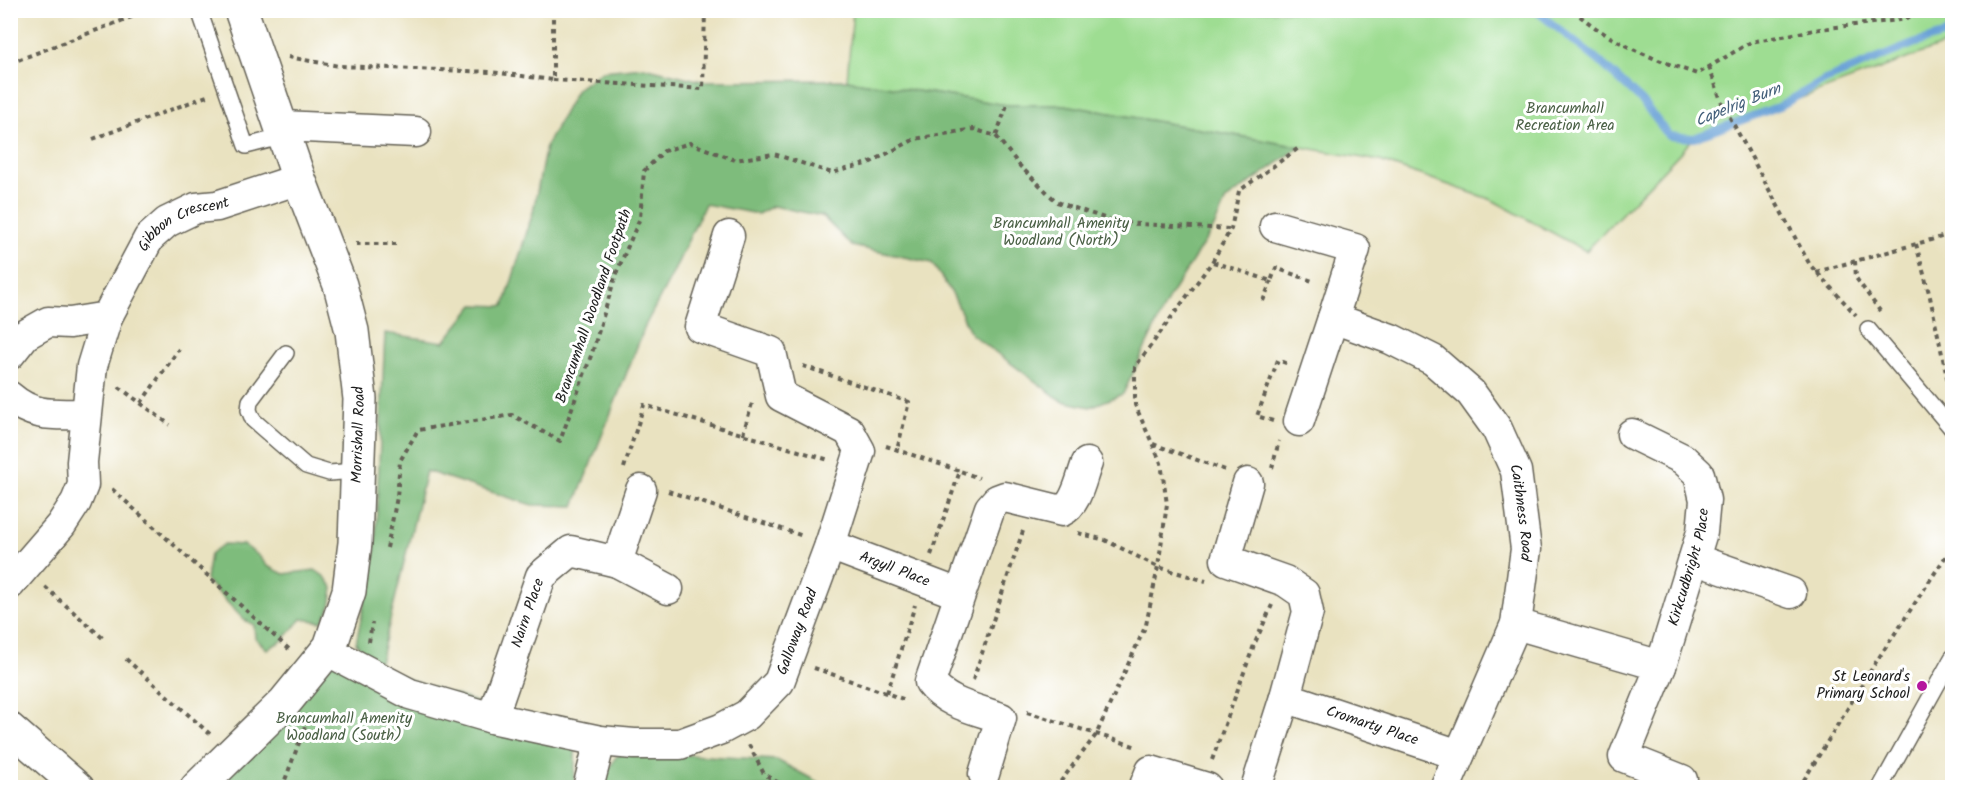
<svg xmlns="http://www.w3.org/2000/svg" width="1963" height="798" font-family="Kalam,sans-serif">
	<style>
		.green { fill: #9edd92; stroke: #5d7c57; stroke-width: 1.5 }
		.forest { fill: #7ebc7c; stroke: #4d6c4c; stroke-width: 1.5 }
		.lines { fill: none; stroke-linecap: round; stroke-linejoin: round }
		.stream { stroke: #67a0d6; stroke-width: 8 }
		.lane-casing { stroke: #646155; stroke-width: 18 }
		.street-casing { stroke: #646155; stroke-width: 33 }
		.secondary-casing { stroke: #646155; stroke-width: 36 }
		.path { stroke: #646155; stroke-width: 4; stroke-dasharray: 4.5 4.5; stroke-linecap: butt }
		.lane { stroke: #fff; stroke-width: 15 }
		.street { stroke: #fff; stroke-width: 30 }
		.secondary { stroke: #fff; stroke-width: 33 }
		.poi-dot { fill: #b5179e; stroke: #fff; stroke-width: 2 }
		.labels { text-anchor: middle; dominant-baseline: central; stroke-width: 6; stroke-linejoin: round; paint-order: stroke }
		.park-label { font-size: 15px; fill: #4a6045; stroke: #fff }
		.street-label { font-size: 15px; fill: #1c1c1c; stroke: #fff }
		.poi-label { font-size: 15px; fill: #1c1c1c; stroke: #fff; text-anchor: end }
		.water-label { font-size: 16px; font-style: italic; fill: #425e79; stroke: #fff }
	</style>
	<rect width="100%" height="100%" fill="#fff"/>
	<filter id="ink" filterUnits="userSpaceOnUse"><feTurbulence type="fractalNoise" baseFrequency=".0167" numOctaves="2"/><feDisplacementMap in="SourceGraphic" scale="12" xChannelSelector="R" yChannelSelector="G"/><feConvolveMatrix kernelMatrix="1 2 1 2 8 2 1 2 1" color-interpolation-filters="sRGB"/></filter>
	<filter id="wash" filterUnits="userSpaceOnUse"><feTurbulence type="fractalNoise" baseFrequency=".008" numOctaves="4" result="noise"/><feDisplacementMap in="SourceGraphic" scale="24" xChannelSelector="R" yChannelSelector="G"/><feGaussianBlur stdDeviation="1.35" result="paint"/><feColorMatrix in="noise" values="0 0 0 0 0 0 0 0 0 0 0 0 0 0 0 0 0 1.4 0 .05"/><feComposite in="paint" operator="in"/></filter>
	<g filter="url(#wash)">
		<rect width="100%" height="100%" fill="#e9e2c0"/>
		<path class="green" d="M 853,11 L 1952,11 L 1952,42 L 1694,138 L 1586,251 L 1492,200 L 1380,161 L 1065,105 L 1007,105 L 847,80 Z"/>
		<path class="forest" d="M 644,67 L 701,81 L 847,80 L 1007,105 L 1065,105 L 1300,147 L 1226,200 L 1214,227 L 1170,296 L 1123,394 L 1090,407 L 1062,401 L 971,334 L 953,295 L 932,263 L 852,246 L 822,216 L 773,206 L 758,214 L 705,204 L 673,273 L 646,324 L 574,506 L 532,505 L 426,471 L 380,662 L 366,655 L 356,643 L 375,551 L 385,333 L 444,342 L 474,305 L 504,306 L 533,212 L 546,146 L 577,89 L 602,71 Z
			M 224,544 L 244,545 L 259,556 L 267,566 L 284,574 L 315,570 L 325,577 L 333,588 L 330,608 L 322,622 L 302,619 L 282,641 L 267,649 L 255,638 L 254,625 L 244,620 L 206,580 L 210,554 Z
			M 332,653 L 576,736 L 574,787 L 519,787 L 515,784 L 510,788 L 197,788 Z
			M 634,744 L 671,754 L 777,760 L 827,787 L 598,788 L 607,774 L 615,758 Z"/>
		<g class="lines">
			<path class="stream" d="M 1535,10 L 1600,62 L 1642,101 L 1669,136 L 1694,138 L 1780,106 L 1825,80 L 1913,44 L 1952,32"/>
		</g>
	</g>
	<g filter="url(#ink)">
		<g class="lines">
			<g class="lane-casing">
				<path id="lane" d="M 199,10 L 246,146 L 285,136
					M 1868,329 L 1952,429
					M 286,353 L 250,401 L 249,410 L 253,420 L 306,466 L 329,473 L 356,471
					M 1880,788 L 1952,658"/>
			</g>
			<g class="street-casing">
				<g id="street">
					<path d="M 281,126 L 416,132"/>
					<path id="s1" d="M 1275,226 L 1355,249 L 1333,318 L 1391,339 L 1433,360 L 1471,393 L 1497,429 L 1516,471 L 1526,549 L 1516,624 L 1445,788"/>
					<path d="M 10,354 L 25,335 L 48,322 L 70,323 L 107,317"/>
					<path d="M 10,397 C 34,418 56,414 86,414"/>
					<path d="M 1299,421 L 1333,318"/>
					<path id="s2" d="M 1248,483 L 1226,560 L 1285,581 L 1304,594 L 1308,612 L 1285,697 L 1459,755"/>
					<path id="s3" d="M 830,545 L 959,594"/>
					<path d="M 1694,559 L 1791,593"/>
					<path d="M 617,562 L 641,490"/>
					<path id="s4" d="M 10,584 L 61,525 L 76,502 L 83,485 L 82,462 L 92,366 L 107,317 L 149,238 L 167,222 L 196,208 L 217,206 L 299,179"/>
					<path id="s5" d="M 1516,624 L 1661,666 L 1702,532 L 1705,500 L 1699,474 L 1683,459 L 1632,434"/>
					<path id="s6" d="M 330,647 L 332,653 L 410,694 L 492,718 L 600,741 L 634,744 L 680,744 L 721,729 L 747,715 L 779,682 L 830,545 L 860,451 L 849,431 L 781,396 L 771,352 L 700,327 L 729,236"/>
					<path d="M 1661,666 L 1624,757 L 1682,780 L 1679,788"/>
					<path id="s7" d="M 492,718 L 541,576 L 571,551 L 617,562 L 668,589"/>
					<path d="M 10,728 L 79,788"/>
					<path d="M 984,774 L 1001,718 C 976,709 946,704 930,682 L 990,508 L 997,500 L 1005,497 L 1062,511 C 1077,504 1081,478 1087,463"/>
					<path d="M 588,788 L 600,741"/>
					<path d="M 1144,788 L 1151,771 L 1207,788"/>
					<path d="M 1256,788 L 1285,697"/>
				</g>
			</g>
			<g class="secondary-casing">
				<g id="secondary">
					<path id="s8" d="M 197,788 L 285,702 L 330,647 L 349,591 L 355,543 L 360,399 L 352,331 L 340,285 L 299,179 L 241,10"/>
				</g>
			</g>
			<path class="path" d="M 1573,10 C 1610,43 1651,58 1697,74 L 1751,42 L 1820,29 L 1899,20 L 1933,10
				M 288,57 L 339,66 L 491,72 L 553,80 L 553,10
				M 10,63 L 150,10
				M 1709,67 L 1722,103 L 1810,265 L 1856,315
				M 553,80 L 703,89 L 705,10
				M 996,136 L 1020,166 L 1057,202 L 1119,223 L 1231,229
				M 93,139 L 207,96
				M 356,244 L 396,244
				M 1916,244 L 1930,297 L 1950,392
				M 1855,261 L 1856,278 L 1880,311
				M 1213,262 L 1271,281 L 1276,268 L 1315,282
				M 1816,272 L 1952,234
				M 1263,301 L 1271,281
				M 803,366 L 909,402 L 897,450
				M 119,387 L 170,425
				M 141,403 L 179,349
				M 1273,421 L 1257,416 L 1278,360 L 1289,364
				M 743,434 L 753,400
				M 1153,444 L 1225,470
				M 886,446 L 960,471
				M 624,468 L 644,405 L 829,460
				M 1272,468 L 1279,441
				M 112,489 L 291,651
				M 668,491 L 803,536
				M 1078,533 L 1105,540 L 1158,567 L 1206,581
				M 387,548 L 397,497 L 400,461 L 418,430 L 512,415 L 560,441 L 592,353 L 616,274 L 640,218 L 644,171 L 664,151 L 690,143 L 735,160 L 774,154 L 832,173 L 869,163 L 915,139 L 973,129 L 996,136 L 1007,105
				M 931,555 L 960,471 L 979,478
				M 45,587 L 105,640
				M 369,642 L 372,623
				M 126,659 L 211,735
				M 814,668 L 906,700
				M 973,680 L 1023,531
				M 887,693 L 915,605
				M 1027,712 L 1137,747
				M 749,745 L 764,774 L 787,788
				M 1212,760 L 1254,645 L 1272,605
				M 282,788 L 305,727
				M 1054,788 L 1061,781 L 1096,735 L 1146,625 L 1158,567 L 1167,504 L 1161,463 L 1135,405 L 1135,367 L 1212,262 L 1231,229 L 1239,191 L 1300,147
				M 1799,788 L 1876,662 L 1952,547"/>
			<use href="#lane" class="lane"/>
			<use href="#street" class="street"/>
			<use href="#secondary" class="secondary"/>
		</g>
	</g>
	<circle class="poi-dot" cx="1922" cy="686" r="6"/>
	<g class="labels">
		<g class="park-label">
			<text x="1565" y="109">Brancumhall<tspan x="1565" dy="17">Recreation Area</tspan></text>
			<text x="1061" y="224">Brancumhall Amenity<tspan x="1061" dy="17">Woodland (North)</tspan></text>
			<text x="344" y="719">Brancumhall Amenity<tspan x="344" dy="17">Woodland (South)</tspan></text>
		</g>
		<g class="street-label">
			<text stroke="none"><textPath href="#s4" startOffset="422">Gibbon Crescent</textPath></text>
			<text transform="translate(594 306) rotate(-71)">Brancumhall Woodland Footpath</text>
			<text stroke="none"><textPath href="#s8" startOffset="410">Morrishall Road</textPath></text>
			<text stroke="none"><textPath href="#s1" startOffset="447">Caithness Road</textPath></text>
			<text stroke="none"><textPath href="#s5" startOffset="254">Kirkcudbright Place</textPath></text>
			<text stroke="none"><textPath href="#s3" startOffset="69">Argyll Place</textPath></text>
			<text stroke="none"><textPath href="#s7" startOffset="111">Nairn Place</textPath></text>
			<text stroke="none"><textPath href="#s6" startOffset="543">Galloway Road</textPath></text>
			<text stroke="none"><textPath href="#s2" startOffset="364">Cromarty Place</textPath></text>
		</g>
		<g class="poi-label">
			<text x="1910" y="677">St Leonard's<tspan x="1910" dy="17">Primary School</tspan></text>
		</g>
		<g class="water-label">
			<text transform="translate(1738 105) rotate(-22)">Capelrig Burn</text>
		</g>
	</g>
	<rect width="1963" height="798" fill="none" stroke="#fff" stroke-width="36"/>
</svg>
